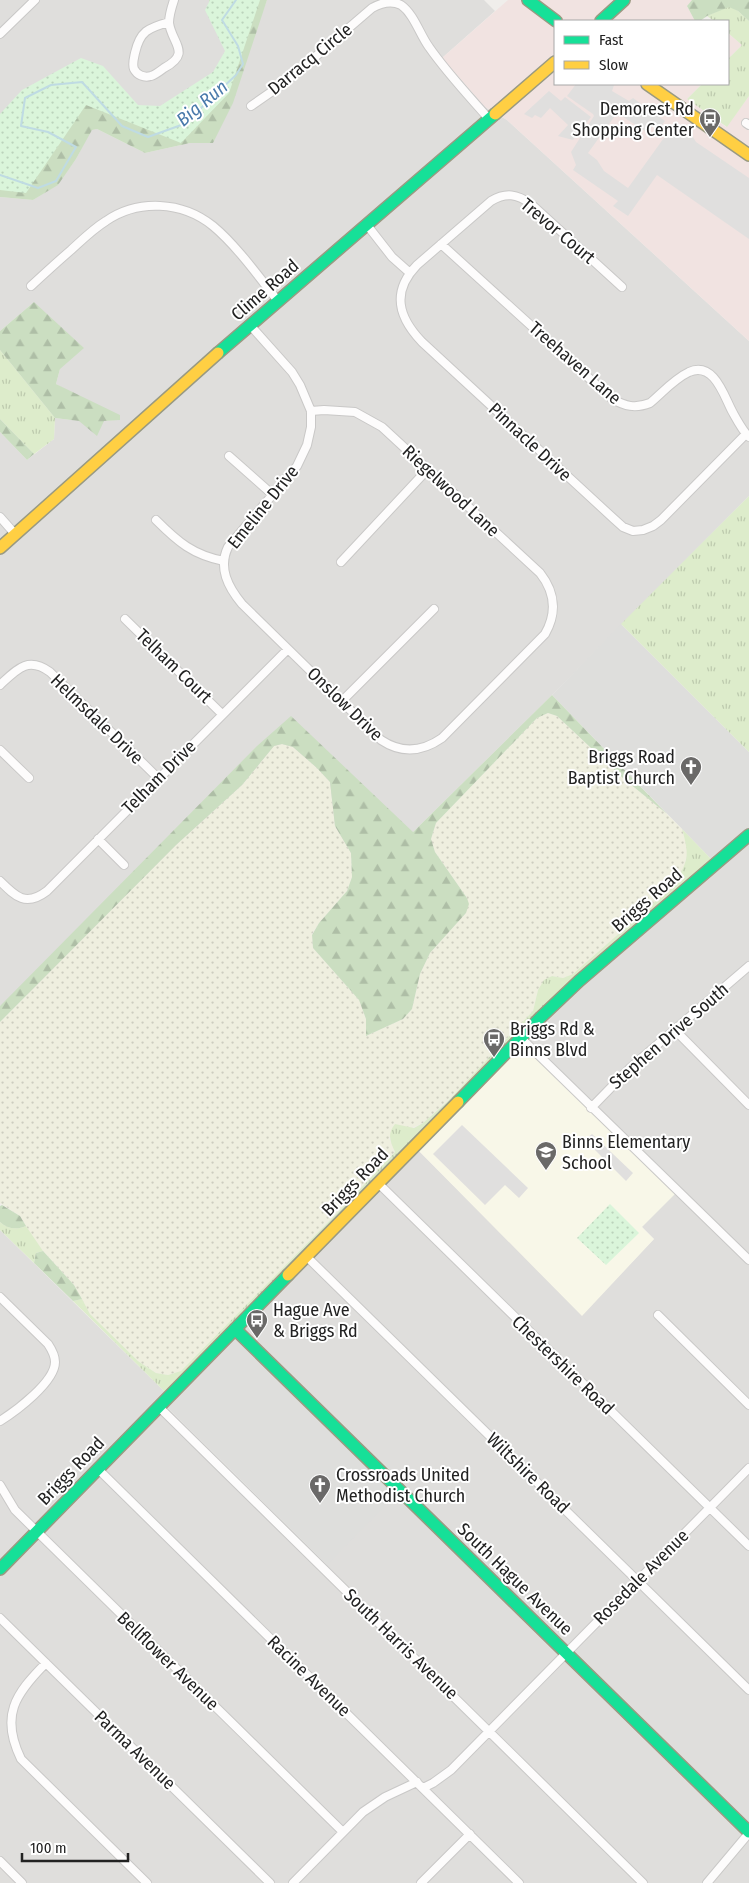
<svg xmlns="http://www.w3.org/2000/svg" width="749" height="1883" font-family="'Fira Sans Condensed',sans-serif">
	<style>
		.residential { fill: #dfdedc }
		.commercial { fill: #f1e3e1 }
		.education { fill: #f8f7e8 }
		.religious { fill: #dededc }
		.farmland { fill: url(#farmland-dots) }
		.grass { fill: url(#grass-tufts) }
		.forest { fill: url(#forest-firs) }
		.park { fill: url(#park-dots) }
		.parking { fill: #e0dfde }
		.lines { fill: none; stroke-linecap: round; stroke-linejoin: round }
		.stream { stroke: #bfdbe3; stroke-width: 2 }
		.street-casing { stroke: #c9c8c7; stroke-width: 10 }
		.fast-casing { stroke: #999a82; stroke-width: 14 }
		.slow-casing { stroke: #999a82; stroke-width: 14 }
		.street { stroke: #fdfcfc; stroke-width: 8 }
		.fast { stroke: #16e098; stroke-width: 11 }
		.slow { stroke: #ffcf43; stroke-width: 11 }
		.labels { text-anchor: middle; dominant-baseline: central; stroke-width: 4; stroke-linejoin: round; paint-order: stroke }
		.street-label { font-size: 18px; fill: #222; stroke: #fff }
		.poi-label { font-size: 18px; fill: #222; stroke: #fff; text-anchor: start }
		.water-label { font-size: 19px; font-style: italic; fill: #4a7aab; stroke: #fff }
	</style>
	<defs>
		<pattern id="farmland-dots" width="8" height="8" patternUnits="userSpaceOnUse" patternTransform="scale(1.25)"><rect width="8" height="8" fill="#efefdf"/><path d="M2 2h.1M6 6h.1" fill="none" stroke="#cdcdbf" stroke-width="1.8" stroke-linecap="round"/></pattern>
		<pattern id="grass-tufts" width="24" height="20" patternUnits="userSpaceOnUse" patternTransform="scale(1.25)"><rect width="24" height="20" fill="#ddeccb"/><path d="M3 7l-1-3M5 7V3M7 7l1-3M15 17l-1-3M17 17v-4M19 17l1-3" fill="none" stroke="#bdcaae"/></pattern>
		<pattern id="forest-firs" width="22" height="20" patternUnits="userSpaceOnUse" patternTransform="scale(1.25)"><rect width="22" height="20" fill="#cbdec1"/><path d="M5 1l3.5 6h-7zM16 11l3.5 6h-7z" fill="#aebea6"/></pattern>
		<pattern id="park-dots" width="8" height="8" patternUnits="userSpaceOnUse" patternTransform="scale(1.25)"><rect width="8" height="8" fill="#daf5da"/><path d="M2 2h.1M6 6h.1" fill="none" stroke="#bbd2bb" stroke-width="1.8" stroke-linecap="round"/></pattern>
	</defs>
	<rect width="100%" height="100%" fill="#f0eeeb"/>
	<path class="residential" d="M 0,0 L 209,0 L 210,15 L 230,60 L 169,115 L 0,130 Z
		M 267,0 L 484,0 L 495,11 L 442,58 L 485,107 L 507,120 L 749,341 L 749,496 L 552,695 L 413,832 L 0,1006 L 0,432 L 27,460 L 54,439 L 55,418 L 79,421 L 119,420 L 56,384 L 60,369 L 34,302 L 0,331 L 0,197 L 33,200 L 57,185 L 76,159 L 91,130 L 97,129 L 145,153 L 190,143 L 213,143 Z
		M 749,829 L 749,1883 L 0,1883 L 0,1230 L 167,1394 L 166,1406 L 327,1565 L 235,1336 L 411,1143 L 582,1315 L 654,1239 L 642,1227 L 518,1036 L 538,1015 Z"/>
	<path class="commercial" d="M 508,0 L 692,0 L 687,6 L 695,21 L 555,21 L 555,84 L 702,84 L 687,99 L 726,127 L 749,96 L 749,341 L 507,120 L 485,107 L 442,58 Z
		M 728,33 L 742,45 L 728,59 Z"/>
	<path class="education" d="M 523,1041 L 676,1193 L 642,1227 L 654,1239 L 582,1316 L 416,1148 Z"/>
	<path class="religious" d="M 621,624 L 749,752 L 749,829 L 713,861 L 552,695 Z
		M 235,1336 L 396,1495 L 327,1565 L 166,1406 Z"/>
	<path class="farmland" d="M 548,713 L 557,716 L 624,779 L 667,814 L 682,829 L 688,850 L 684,867 L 674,885 L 573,974 L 563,978 L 552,976 L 538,990 L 533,1011 L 447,1102 L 423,1123 L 389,1138 L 395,1152 L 343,1207 L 181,1371 L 168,1375 L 156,1373 L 138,1361 L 90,1314 L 74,1285 L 43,1251 L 32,1236 L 20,1216 L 0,1203 L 0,1022 L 176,845 L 242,785 L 274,746 L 282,744 L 293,747 L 317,768 L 330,782 L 335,826 L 351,853 L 352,877 L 347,891 L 319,923 L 312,934 L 313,948 L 359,1000 L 366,1019 L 366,1036 L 403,1019 L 412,1009 L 420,974 L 430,953 L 466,913 L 467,898 L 435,852 L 431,839 L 436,823 L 537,718 Z"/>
	<path class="grass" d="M 729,6 L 738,11 L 749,21 L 749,96 L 727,127 L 687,99 L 702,84 L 728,84 L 728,59 L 742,45 L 728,33 L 728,21 L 714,21 L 707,16 Z
		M 0,350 L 55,418 L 54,439 L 34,454 L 0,419 Z
		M 749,496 L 749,752 L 621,624 Z
		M 682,829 L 713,861 L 538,1015 L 167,1394 L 73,1301 L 82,1299 L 90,1314 L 138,1361 L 156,1373 L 168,1375 L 181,1371 L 343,1207 L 395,1152 C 390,1141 387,1134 395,1124 L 414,1128 L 423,1123 L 447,1102 L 533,1011 L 538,990 L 544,980 L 552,976 L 563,978 L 573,974 L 674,885 C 688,860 690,857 682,829 Z
		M 0,1222 C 7,1229 17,1230 26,1226 L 43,1251 L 36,1253 L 34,1263 L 0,1230 Z"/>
	<path class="forest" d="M 209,0 L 267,0 L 233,103 L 213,143 L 190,143 L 145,153 L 97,129 L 92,130 L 76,159 L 58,185 L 33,200 L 0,197 L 0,130 L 41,82 L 153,118 L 230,60 L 210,15 Z
		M 692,0 L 749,0 L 749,21 L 738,11 L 729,7 L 707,16 L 700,21 L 695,21 L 687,6 Z
		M 34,302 L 84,348 L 60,369 L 56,384 L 120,415 L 120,420 L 104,421 L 97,436 L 79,421 L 55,418 L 0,350 L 0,331 Z
		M 0,419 L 34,454 L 27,460 L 0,432 Z
		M 552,695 L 667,814 L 624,779 L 557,716 L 548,713 L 537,718 L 436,823 L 431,839 L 435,852 L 467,898 L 469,904 L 466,913 L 430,953 L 420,974 L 412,1009 L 403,1019 L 366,1036 L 366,1019 L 359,1000 L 313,948 L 312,935 L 319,923 L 347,891 L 352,877 L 351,853 L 335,826 L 330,782 L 317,768 L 293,747 L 282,744 L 274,746 L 242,785 L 176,845 L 0,1022 L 0,1006 L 257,746 L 291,716 L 413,832 Z
		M 2,1205 L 20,1216 L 26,1226 C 17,1230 7,1229 0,1222 L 0,1206 Z
		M 43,1251 L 74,1285 L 82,1299 L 73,1301 L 34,1263 L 36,1253 Z"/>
	<path class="park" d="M 210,0 L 260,0 L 229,93 L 181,143 L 86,105 L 26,193 L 0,190 L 0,114 L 22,90 L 81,58 L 103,66 L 138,105 L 160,106 L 213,72 L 225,51 L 205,10 Z
		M 610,1204 L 639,1233 L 606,1265 L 577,1238 Z"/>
	<path class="parking" d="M 576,84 L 612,84 L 614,85 L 612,91 L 629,101 L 633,98 L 665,121 L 662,125 L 647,128 L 645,131 L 617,113 L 588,153 L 597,160 L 604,171 L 628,188 L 671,128 L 691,134 L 696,142 L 749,178 L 749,239 L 657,175 L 628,216 L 613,206 L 618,201 L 573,170 L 576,165 L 571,152 L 594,116 L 593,114 L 567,96 Z
		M 549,91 L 561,101 L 565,97 L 591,117 L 573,140 L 558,136 L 568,125 L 550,108 L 541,118 L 535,115 L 532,118 L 524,114 Z
		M 462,1125 L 528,1188 L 519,1198 L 505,1185 L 485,1205 L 433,1154 Z
		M 592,1134 L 633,1173 L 626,1181 L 585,1140 Z"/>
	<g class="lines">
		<path class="stream" d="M 0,175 L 38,188 L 56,181 L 76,147 L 48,132 L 21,126 L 25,98 L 51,85 L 82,82 L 122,126 L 148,137 L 184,124 L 236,75 L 243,64 L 238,46 L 222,20 L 236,0"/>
		<g class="street-casing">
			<path id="street" d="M 169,22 C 148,28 140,31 135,53 C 134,58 132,64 134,69 C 137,75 144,78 151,76 C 155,75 160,71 164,68 C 192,53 172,44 169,23 C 169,16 172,6 174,0
				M 0,34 L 35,0
				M 251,106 L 287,81 L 372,8 C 381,3 391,0 401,5 C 414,14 420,35 429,47 C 447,73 469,96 489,119
				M 746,123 L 749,125
				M 367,225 L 392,257 L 410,273
				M 441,244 L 612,399 C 625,406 635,409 650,403 C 662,393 674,379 689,372 C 714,361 724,396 732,411 C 737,420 742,430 749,437
				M 31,286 C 44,274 57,262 71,250 C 82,240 93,229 106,221 C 138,199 182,201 213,226 C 236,245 259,277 278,301
				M 622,287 L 531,204 C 517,194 506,192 491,201 L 417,265 C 391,292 398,317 422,342 L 613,518 L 623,527 L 633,531 L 643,530 L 653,526 L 661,520 L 746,434
				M 250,325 L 292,372 L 300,385 L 311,411 L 311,427 L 307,445 L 297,466 L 228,547 C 218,568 228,587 242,604 L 381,740 C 402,754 422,752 442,738 L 545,634 C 557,613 555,592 540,573 L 382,427 L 355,412 L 324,410 L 311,411
				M 229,456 L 273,495
				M 0,517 L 15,534
				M 156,520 C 178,542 193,555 224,561
				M 341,562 L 427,470
				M 125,619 L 222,714
				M 0,685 C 17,669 28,656 50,672 L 158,778
				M 341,702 L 434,609
				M 0,750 L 29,778
				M 98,839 L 124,865
				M 0,881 C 16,897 26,907 47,891 L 288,649
				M 675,1030 L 749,1105
				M 521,1038 L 749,1260
				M 591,1108 L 630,1068 L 749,966
				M 378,1183 L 749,1546
				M 306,1256 L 749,1690
				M 0,1297 L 48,1344 C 52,1350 55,1355 55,1362 C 55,1382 16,1411 0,1421
				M 658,1315 L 749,1405
				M 159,1407 L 643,1883
				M 98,1469 L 519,1883
				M 0,1485 L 15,1510 L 343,1832
				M 0,1618 L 270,1883
				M 46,1663 C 15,1694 0,1716 21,1759 L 147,1883
				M 423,1788 L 433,1783 L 451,1770 L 749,1468
				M 0,1861 L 22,1883
				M 293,1883 L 363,1812 L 385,1797 L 417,1782
				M 421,1883 L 470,1834
				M 707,1883 L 749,1833"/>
		</g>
		<g class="fast-casing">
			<path id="fast" d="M 528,0 L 556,21
				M 601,21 L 624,0
				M 218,353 L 495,114
				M 458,1102 L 541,1017 L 579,981 L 749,835
				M 235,1329 L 749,1832
				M 0,1569 L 288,1275"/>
		</g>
		<g class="slow-casing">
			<path id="slow" d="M 647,84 L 749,155
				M 495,114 L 555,62
				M 0,548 L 218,353
				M 288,1275 L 458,1102"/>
		</g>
		<use href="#street" class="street"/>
		<use href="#fast" class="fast"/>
		<use href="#slow" class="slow"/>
	</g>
	<defs>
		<g id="bus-pin" transform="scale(1.125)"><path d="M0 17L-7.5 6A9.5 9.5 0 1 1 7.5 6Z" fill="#6a6968" stroke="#fff"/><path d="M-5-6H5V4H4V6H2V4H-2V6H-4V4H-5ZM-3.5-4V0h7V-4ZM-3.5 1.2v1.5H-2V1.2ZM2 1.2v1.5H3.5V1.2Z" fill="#fff"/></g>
		<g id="church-pin" transform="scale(1.125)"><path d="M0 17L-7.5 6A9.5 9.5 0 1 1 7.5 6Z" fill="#6a6968" stroke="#fff"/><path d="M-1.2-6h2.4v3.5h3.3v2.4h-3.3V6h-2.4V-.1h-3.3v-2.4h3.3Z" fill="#fff"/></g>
		<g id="school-pin" transform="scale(1.125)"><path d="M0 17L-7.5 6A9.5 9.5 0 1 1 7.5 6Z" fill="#6a6968" stroke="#fff"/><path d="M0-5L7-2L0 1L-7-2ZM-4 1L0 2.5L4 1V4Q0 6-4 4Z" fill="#fff"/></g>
	</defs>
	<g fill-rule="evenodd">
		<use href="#bus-pin" x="710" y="119"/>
		<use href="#church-pin" x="691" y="767"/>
		<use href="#bus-pin" x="494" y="1039"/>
		<use href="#school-pin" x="546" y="1152"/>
		<use href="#bus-pin" x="257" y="1320"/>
		<use href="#church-pin" x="320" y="1485"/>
	</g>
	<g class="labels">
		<g class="street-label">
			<text transform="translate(310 59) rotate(-39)">Darracq Circle</text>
			<text transform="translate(558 231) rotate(40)">Trevor Court</text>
			<text transform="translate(265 290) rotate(-41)">Clime Road</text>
			<text transform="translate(575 363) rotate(41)">Treehaven Lane</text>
			<text transform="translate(530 442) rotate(43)">Pinnacle Drive</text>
			<text transform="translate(451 491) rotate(43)">Riegelwood Lane</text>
			<text transform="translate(263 507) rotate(-51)">Emeline Drive</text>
			<text transform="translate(174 666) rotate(44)">Telham Court</text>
			<text transform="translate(345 704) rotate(44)">Onslow Drive</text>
			<text transform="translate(97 719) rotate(44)">Helmsdale Drive</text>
			<text transform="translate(159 777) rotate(-45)">Telham Drive</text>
			<text transform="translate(647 900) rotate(-41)">Briggs Road</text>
			<text transform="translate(669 1036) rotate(-41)">Stephen Drive South</text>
			<text transform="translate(355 1182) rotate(-46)">Briggs Road</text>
			<text transform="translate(563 1365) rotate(44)">Chestershire Road</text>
			<text transform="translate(71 1471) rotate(-46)">Briggs Road</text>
			<text transform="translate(528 1473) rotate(44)">Wiltshire Road</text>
			<text transform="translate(641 1577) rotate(-45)">Rosedale Avenue</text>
			<text transform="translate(515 1579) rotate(44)">South Hague Avenue</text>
			<text transform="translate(401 1644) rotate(44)">South Harris Avenue</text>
			<text transform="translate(168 1661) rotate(44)">Bellflower Avenue</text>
			<text transform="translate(309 1676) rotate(44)">Racine Avenue</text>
			<text transform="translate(135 1750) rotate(44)">Parma Avenue</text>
		</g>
		<g class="poi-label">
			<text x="694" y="109" text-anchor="end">Demorest Rd<tspan x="694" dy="21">Shopping Center</tspan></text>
			<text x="675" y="757" text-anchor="end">Briggs Road<tspan x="675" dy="21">Baptist Church</tspan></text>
			<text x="510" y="1029">Briggs Rd &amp;<tspan x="510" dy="21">Binns Blvd</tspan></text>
			<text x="562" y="1142">Binns Elementary<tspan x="562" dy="21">School</tspan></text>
			<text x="273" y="1310">Hague Ave<tspan x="273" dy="21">&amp; Briggs Rd</tspan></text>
			<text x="336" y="1475">Crossroads United<tspan x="336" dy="21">Methodist Church</tspan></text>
		</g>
		<g class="water-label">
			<text transform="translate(202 103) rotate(-40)">Big Run</text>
		</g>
	</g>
	<rect x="554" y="20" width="175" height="65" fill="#ffffff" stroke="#a7a7a7"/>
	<rect x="564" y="36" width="25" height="8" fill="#16e098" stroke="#a7a7a7"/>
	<text x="599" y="45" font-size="15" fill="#222222">Fast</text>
	<rect x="564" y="61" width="25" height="8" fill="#ffcf43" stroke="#a7a7a7"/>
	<text x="599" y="70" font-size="15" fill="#222222">Slow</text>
	<path d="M22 1853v8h106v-8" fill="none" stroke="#222222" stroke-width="2.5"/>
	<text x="30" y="1853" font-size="15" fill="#222222" stroke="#ffffff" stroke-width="4" paint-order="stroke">100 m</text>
</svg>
